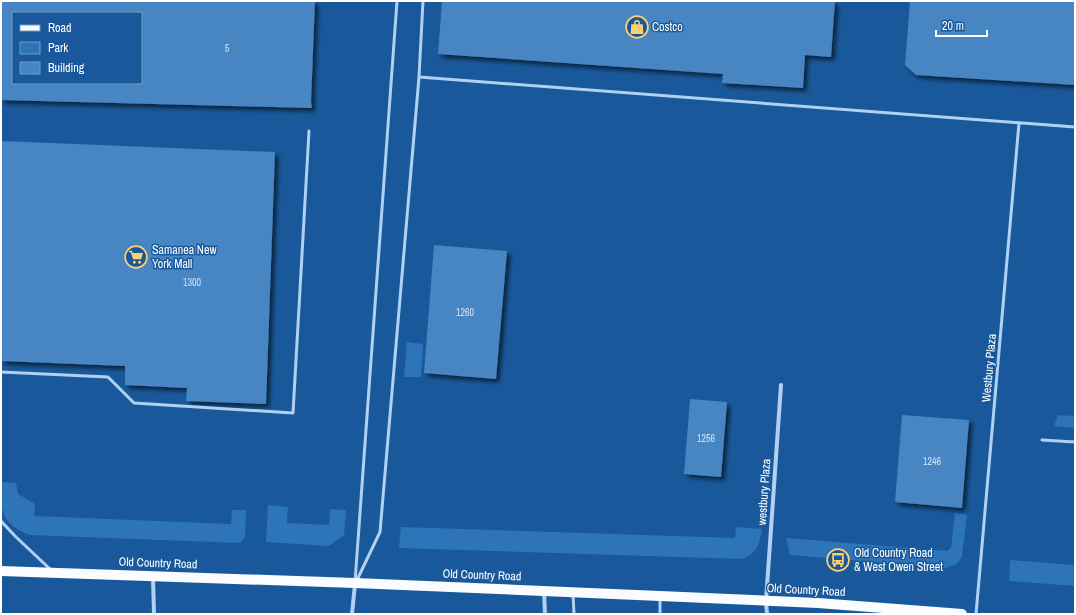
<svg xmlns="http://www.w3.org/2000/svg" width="1076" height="615" font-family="'Archivo Narrow',sans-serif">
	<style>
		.green { fill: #2d74b8 }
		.building { fill: #4685c3; fill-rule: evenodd; filter: url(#shadow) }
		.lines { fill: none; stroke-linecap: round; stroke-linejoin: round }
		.service { stroke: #b0d1f1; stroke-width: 3 }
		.minor { stroke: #b0d1f1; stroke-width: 4 }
		.primary { stroke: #fafcff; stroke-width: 10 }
		.labels { text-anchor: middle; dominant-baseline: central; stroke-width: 3; stroke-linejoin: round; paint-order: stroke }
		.number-label { font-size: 10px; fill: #d1e0f0 }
		.poi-label { font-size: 12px; fill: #fff; stroke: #19599b; text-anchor: start }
		.street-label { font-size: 12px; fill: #fff; stroke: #19599b }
	</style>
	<defs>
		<filter id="shadow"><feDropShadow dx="3.5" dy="3.5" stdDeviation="2" flood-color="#0009"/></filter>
	</defs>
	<rect width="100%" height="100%" fill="#19599b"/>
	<path class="green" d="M 407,342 L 423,344 L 421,377 L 404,377 Z
		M 1058,415 L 1075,416 L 1075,428 L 1054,426 Z
		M 1,482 L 16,483 L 18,494 L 35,504 L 34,516 L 231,524 L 232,510 L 246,510 L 245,537 L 240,543 L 29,535 C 0,522 1,512 1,482 Z
		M 268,505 L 288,507 L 287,523 L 329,525 L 330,509 L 346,510 L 344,535 L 329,546 L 266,542 Z
		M 955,513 L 967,515 L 962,556 L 957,564 L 945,568 L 790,555 L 786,538 L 947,551 L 951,548 Z
		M 401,527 L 735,538 L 736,527 L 762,529 C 759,546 758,553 741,559 L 399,548 Z
		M 1010,560 L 1075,565 L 1075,586 L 1009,581 Z"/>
	<path class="building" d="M 1,1 L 315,1 L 311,102 L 312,108 L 1,100 ZM 13,13 L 141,13 L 141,83 L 13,83 Z
		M 442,1 L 835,1 L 831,57 L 805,55 L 803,88 L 722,83 L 723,74 L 438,54 Z
		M 910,1 L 1075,1 L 1075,85 L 916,75 L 905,65 Z
		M 1,141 L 275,152 L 266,404 L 186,401 L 187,388 L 125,385 L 125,366 L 1,361 Z
		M 434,245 L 507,251 L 496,379 L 424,373 Z
		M 690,399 L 727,402 L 721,477 L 684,474 Z
		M 902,415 L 969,420 L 962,508 L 895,502 Z"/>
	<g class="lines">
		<path class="service" d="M 419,77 L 1075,127
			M 1,372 L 108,377 L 134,403 L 293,413 L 309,131
			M 1042,440 L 1075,442
			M 1,521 L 16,537 L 51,570
			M 355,582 L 397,1
			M 356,582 L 380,532 L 419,77 L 423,1
			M 573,594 L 574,614
			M 660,598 L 660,614
			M 976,614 L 1019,123"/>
		<path class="minor" d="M 153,577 L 154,614
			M 544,591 L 545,614
			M 352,614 L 355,584
			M 767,614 L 766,601 L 781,385"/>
		<path class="primary" d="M 1,571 L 355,583 L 660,596 L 818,603 L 962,614"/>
	</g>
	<defs>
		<g id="shop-ring" transform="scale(1.15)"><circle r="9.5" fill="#19599b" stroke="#ffce70" stroke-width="1.5"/><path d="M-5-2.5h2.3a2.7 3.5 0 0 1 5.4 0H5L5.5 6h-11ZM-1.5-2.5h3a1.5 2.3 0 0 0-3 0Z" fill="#ffce70"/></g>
		<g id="supermarket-ring" transform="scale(1.15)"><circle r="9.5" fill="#19599b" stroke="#ffce70" stroke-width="1.5"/><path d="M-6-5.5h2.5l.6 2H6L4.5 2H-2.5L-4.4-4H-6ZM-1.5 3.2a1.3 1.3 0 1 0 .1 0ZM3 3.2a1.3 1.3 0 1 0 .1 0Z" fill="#ffce70"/></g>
		<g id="bus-ring" transform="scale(1.15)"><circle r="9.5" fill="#19599b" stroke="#ffce70" stroke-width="1.5"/><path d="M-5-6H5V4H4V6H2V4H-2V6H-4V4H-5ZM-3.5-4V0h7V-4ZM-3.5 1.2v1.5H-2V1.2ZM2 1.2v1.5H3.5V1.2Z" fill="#ffce70"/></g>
	</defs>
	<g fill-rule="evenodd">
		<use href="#shop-ring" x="637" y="27"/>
		<use href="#supermarket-ring" x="136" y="257"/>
		<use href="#bus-ring" x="838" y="560"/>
	</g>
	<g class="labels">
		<g class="number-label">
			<text x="227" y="48">5</text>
			<text x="192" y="282">1300</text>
			<text x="465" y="312">1260</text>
			<text x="706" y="438">1256</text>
			<text x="932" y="461">1246</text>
		</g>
		<g class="poi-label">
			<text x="652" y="27">Costco</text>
			<text x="152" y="250">Samanea New<tspan x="152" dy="14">York Mall</tspan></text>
			<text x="854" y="553">Old Country Road<tspan x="854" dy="14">&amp; West Owen Street</tspan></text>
		</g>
		<g class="street-label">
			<text transform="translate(989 368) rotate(-85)">Westbury Plaza</text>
			<text transform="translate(764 492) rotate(-86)">westbury Plaza</text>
			<text transform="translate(158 563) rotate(2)">Old Country Road</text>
			<text transform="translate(482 575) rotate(2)">Old Country Road</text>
			<text transform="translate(806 590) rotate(3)">Old Country Road</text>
		</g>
	</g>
	<rect width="1076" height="615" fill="none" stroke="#ffffff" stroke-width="4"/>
	<rect x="12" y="12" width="130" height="72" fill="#19599b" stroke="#759bc3"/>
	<rect x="20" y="25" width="20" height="6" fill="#fafcff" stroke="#759bc3"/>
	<text x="48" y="32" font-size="12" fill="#ffffff">Road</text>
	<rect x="20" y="42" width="20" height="12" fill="#2d74b8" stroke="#759bc3"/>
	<text x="48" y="52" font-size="12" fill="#ffffff">Park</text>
	<rect x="20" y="62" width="20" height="12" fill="#4685c3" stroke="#759bc3"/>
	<text x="48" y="72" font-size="12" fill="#ffffff">Building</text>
	<path d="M936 30v6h51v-6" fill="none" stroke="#ffffff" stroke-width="2"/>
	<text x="942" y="30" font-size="12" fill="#ffffff" stroke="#19599b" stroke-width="3" paint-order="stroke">20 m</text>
</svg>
